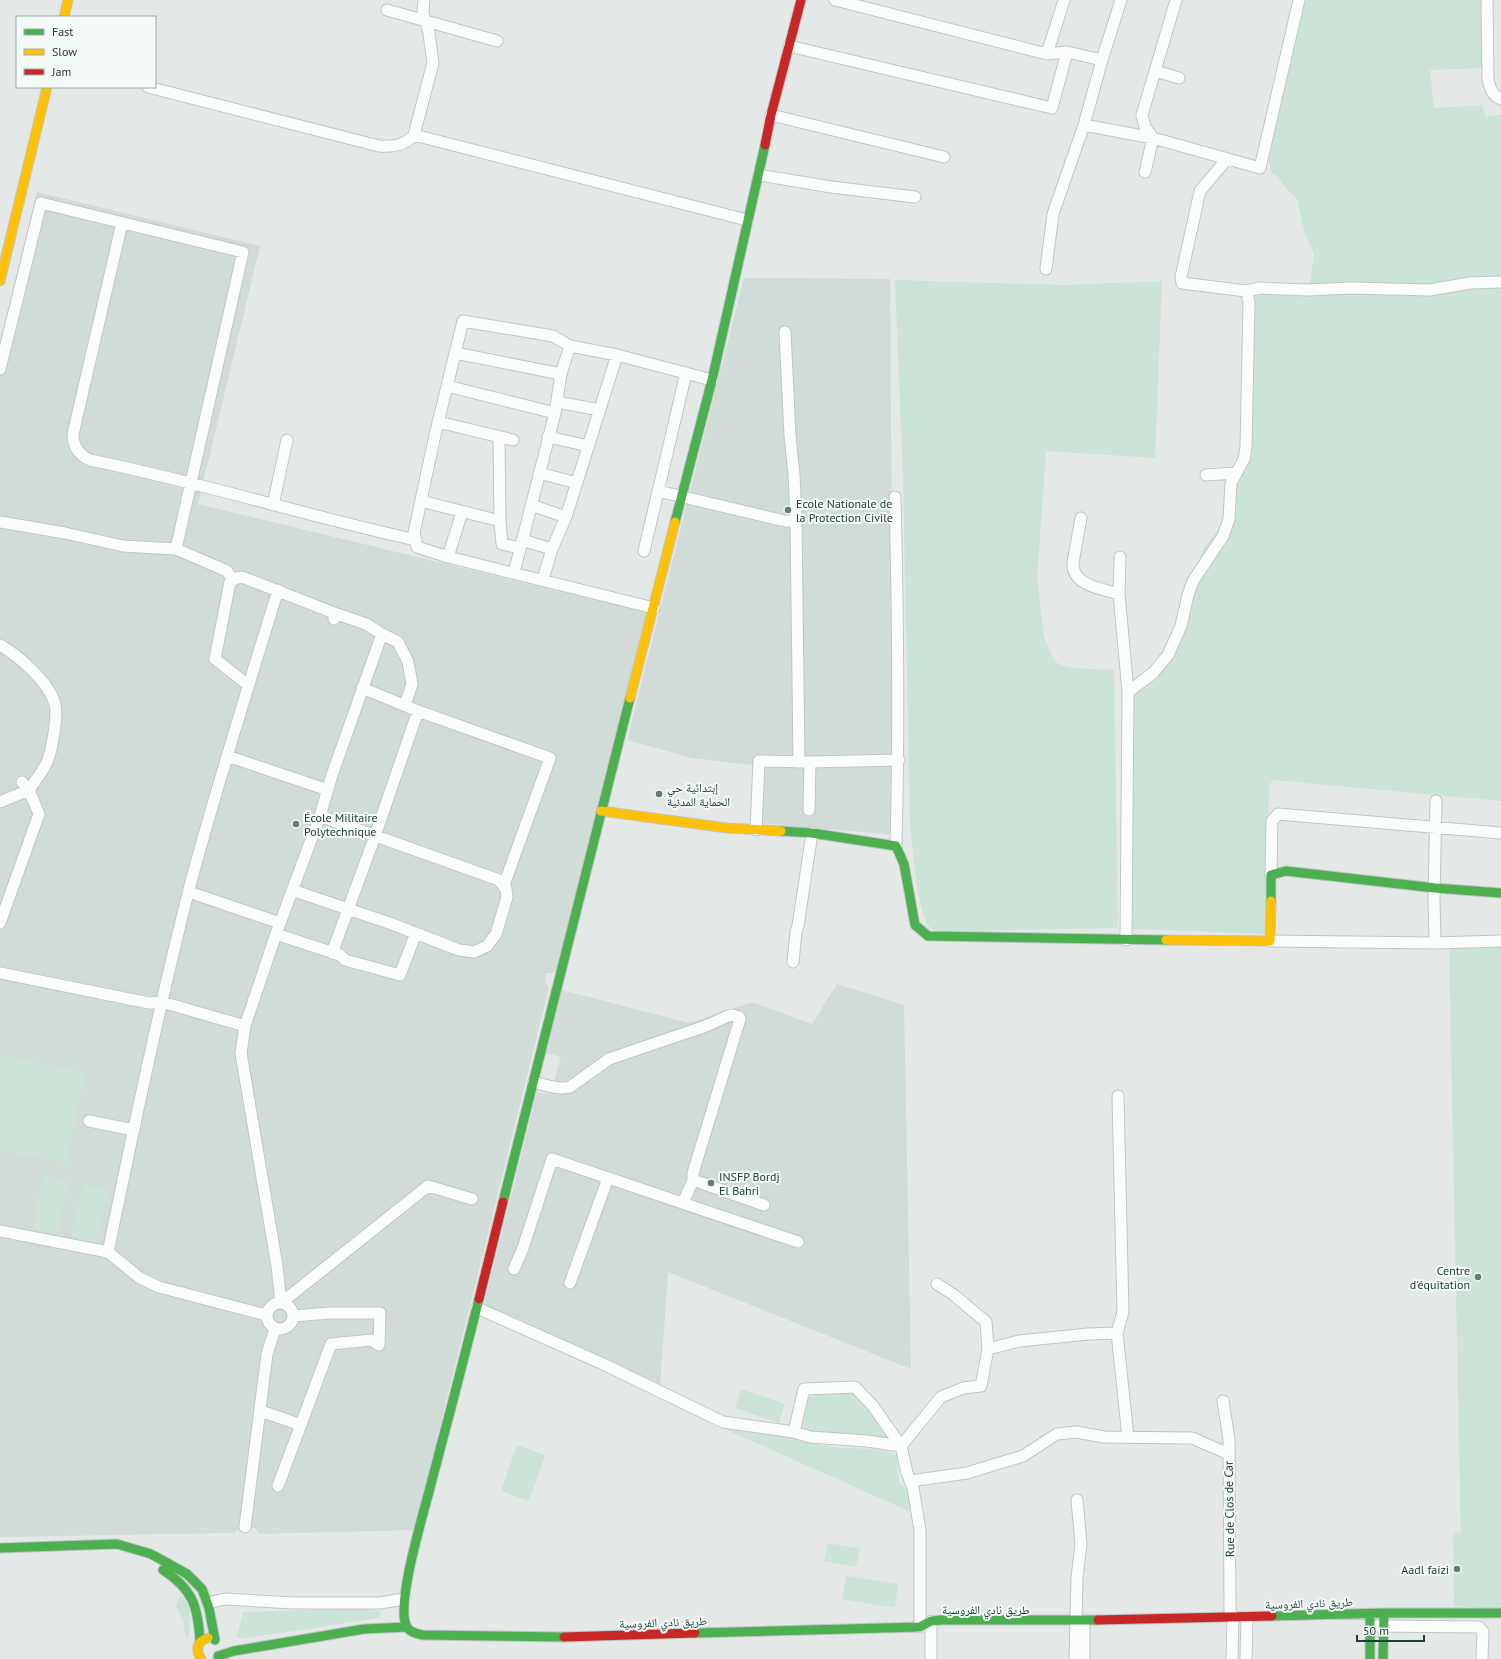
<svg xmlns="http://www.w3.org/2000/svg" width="1501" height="1659" font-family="'PT Sans','Noto Naskh Arabic',sans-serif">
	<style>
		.built { fill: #d1dbd8 }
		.green { fill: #cce3d7 }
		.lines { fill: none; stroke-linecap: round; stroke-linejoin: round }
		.street-casing { stroke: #c1c6c5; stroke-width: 13 }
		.fast-casing { stroke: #bfc7c6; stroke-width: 11 }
		.slow-casing { stroke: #bfc7c6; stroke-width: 11 }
		.jam-casing { stroke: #bfc7c6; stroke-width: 11 }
		.street { stroke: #fbfcfc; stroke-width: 11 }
		.fast { stroke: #4caf50; stroke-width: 9 }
		.slow { stroke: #ffc107; stroke-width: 9 }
		.jam { stroke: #c62828; stroke-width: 9 }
		.poi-dot { fill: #657a78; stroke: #f2f9f6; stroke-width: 1.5 }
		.labels { text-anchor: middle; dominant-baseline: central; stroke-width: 4; stroke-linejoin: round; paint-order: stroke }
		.poi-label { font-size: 12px; fill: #213e3b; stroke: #f2f9f6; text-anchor: start }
		.street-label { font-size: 12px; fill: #213e3b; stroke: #f2f9f6 }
	</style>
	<rect width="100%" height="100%" fill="#e4e9e8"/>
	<path class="built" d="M 37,192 L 260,246 L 198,504 L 648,613 L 555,973 L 546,973 L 545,982 L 549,988 L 414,1530 L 259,1534 L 255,1528 L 245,1527 L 240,1527 L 234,1533 L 0,1537 L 0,341 Z
		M 744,278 L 890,279 L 894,835 L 759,823 L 761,766 L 692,758 L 627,740 Z
		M 837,984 L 904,1005 L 911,1369 L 668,1272 L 660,1386 L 484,1306 L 537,1092 L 550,1094 L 561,1057 L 546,1053 L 562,990 L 689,1023 L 752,1002 L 812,1024 Z"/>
	<path class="green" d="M 1305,0 L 1481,0 L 1482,68 L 1430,70 L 1434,108 L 1482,105 L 1486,116 L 1501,115 L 1501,801 L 1273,780 L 1269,785 L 1266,934 L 1132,929 L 1131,693 L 1158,674 L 1203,549 L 1221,526 L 1223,511 L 1241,468 L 1252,299 L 1259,291 L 1343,293 L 1310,283 L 1314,254 L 1304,231 L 1297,199 L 1286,188 L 1278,177 L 1272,173 L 1268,160 L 1270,147 Z
		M 895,280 L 1064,285 L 1162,281 L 1155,458 L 1046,451 L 1037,578 L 1044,637 L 1051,654 L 1058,664 L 1073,668 L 1114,670 L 1118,928 L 936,931 L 928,926 L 922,910 L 917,887 L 910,825 L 903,478 Z
		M 1449,944 L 1501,945 L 1501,1609 L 1454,1606 L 1453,1533 L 1460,1532 L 1461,1542 Z
		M 0,1055 L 85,1072 L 66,1163 L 0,1150 Z
		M 43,1175 L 68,1181 L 57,1234 L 32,1228 Z
		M 83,1184 L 108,1189 L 96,1242 L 71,1236 Z
		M 741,1389 L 785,1404 L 779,1423 L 735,1408 Z
		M 851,1392 L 858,1396 L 892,1437 L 891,1439 L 823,1433 L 800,1430 L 808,1397 L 821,1394 Z
		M 727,1427 L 792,1437 C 807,1443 825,1446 841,1448 C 859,1449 881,1447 897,1456 L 899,1483 C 912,1492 911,1499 913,1513 L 727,1430 Z
		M 517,1445 L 545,1455 L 529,1501 L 501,1491 Z
		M 828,1543 L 860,1549 L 856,1567 L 824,1561 Z
		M 846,1576 L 898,1584 L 895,1608 L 842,1599 Z
		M 180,1595 C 193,1603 189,1623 189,1636 L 186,1638 L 183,1620 L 176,1606 Z
		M 368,1608 L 381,1613 L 379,1618 L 240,1639 L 237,1636 L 243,1612 Z"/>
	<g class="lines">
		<g class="street-casing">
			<path id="street" d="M 835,0 L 1047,54 L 1067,52 L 1102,60 L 1121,0
				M 1176,0 L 1155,71 L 1179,78
				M 1487,0 L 1488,79 C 1490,89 1492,95 1501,99
				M 387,10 L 497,41
				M 789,46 L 1052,108 L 1067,52
				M 1047,54 L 1064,0
				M 148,87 L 379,146 C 393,147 404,146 414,135 L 747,220
				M 771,115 L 944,157
				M 1084,125 L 1102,60
				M 414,135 L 433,63 L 429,33 L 423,13 L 424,0
				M 1227,159 L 1200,191 L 1181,277 L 1182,283 L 1246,291
				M 1145,172 L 1153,138 L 1145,127 L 1142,115 L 1155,71
				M 759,175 L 831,187 L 915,197
				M 122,223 L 73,434 C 73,446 79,455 90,460 C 200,482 307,516 416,540
				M 1046,269 L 1053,214 L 1084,125 L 1153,138 L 1260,168 L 1299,0
				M 785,332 L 790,435 L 794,475 L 796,521 L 799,762
				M 455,353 L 561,374
				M 0,369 L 41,203 L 243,252 L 176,549 L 227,571 L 231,577 L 230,582 L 237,578 L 242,577 L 337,614
				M 447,386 L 555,413
				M 557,402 L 600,410
				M 438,422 L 513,440
				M 499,437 L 500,521 L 502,544 L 520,548
				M 548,437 L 589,446
				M 539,473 L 577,483
				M 1206,475 L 1236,473
				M 658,491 L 785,521 L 796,521
				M 895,497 C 898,614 899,730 896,846
				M 421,501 L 500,521
				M 273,505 L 287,440
				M 531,505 L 566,517
				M 1081,518 L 1073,563 C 1072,586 1103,589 1119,594
				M 0,522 L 65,533 L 123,546 L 176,549
				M 522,540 L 552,549 L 566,517 L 617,355
				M 644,551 L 686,373
				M 448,557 L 462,512
				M 1120,557 L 1119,594 L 1128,692 L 1126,940
				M 514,573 L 555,413 L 561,374 L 570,346
				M 543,579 L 552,549
				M 230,582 L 215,659 L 248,685
				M 654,608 L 448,557 L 417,547 L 414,533 L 435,435 L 463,321 L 553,336 L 570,346 L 617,355 L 712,380
				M 382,634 L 398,642 L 408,662 L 412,684 L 405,705
				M 0,645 C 19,656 49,682 55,704 C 58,716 52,750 47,762 C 43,771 35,781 29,790 L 39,814 L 0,923
				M 362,688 L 418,711 L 550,758 L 504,885
				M 1128,692 L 1153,673 L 1168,655 L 1181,626 L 1188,595 L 1193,581 L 1223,536 L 1229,519 L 1231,483 L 1244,459 L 1246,447 L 1249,302 L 1246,291 L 1260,288 L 1307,290 L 1351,288 L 1430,290 L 1470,283 L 1501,282
				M 227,756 L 328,790
				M 0,802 L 29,790 L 22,782
				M 809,810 L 810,762
				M 756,830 L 759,761 L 810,762 L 899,760
				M 1271,875 L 1272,821 L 1278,814 L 1501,833
				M 292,890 L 392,924 L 459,950 L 474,952 L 487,946 L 496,934 L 507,897 L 506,889 L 499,880 L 320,816
				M 189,892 L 280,923
				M 276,934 L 340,955 L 345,960 L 400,975 L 416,933
				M 1270,941 L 1435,943 L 1501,941
				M 1435,943 L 1434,897 L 1436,801
				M 332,953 L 375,836 L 418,711
				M 793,962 L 796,932 L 798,926 L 812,833
				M 0,973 L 149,1003 L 162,1002 L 245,1026
				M 534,1082 C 545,1085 558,1090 570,1087 L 609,1059 L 706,1026 L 728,1016 L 733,1015 L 739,1017 L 740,1019 L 693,1173 L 693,1180 L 683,1203
				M 89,1121 L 134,1130
				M 693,1180 L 764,1205
				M 0,1231 L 108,1252
				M 514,1269 L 523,1248 L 552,1159 L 798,1242
				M 570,1283 L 608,1178
				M267 1316a13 13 0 1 1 26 0a13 13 0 1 1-26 0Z
				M 281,1303 L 277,1266 L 241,1053 L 245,1026 L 276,934 L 320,816 L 332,775 L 382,634 L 366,624 L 337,614 L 334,619
				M 281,1303 L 428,1186 L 472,1199
				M 477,1308 L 601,1363 L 723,1422 L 794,1432 L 810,1437 L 867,1441 L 901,1446 L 907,1473 L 913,1488 L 920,1530 L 920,1627
				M 266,1315 L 159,1287 L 140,1278 L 108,1252 C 133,1132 158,1012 188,893 C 215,791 247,691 278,590
				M 1117,1333 L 1123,1312 L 1118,1096
				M 988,1349 L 1019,1341 L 1088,1334 L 1117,1333 L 1128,1437
				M 1223,1401 L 1229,1439 L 1230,1611 L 1233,1617 L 1232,1659
				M 261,1411 L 301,1425
				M 794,1432 L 804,1389 L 855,1387 L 873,1406 L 901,1446 L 941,1397 L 963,1388 L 981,1386 L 988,1349 L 986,1322 L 954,1295 L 937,1284
				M 910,1481 L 967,1473 L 1023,1456 L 1057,1434 L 1076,1432 L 1104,1437 L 1192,1438 L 1229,1454
				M 278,1486 L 331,1344 L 372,1340 L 379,1345 L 380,1313 L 330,1313 L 293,1316
				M 245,1527 L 267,1354 L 275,1329
				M 208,1603 L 225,1599 L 294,1603 L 380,1603 L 404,1599
				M 931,1621 L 931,1659
				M 1377,1626 L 1479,1627 L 1483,1632 L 1482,1659
				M 1075,1659 L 1077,1578 L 1081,1544 L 1077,1500
				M 1084,1659 L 1084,1621
				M 1246,1659 L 1247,1617"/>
		</g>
		<g class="fast-casing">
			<path id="fast" d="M 675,522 L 712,380 L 765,145
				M 781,831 L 812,833 L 896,846 L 904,864 L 915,925 L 928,936 L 1166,940
				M 1271,901 L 1271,875 L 1286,871 L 1435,888 L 1501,893
				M 503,1202 L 630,698
				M 479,1299 C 464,1359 448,1420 432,1480 C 425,1509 396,1601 406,1625 C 408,1632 417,1634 423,1635 L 564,1637
				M 0,1548 L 117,1544 L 151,1554 L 187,1574 L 202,1589 L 209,1608 L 215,1640
				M 163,1570 C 193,1589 198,1607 200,1641
				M 1370,1614 L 1370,1659
				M 1272,1616 L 1384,1613 L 1501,1613
				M 695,1633 L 920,1627 L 931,1621 L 942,1620 L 1098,1620
				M 218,1656 L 234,1651 L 364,1629 L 406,1627
				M 1383,1659 L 1384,1613"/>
		</g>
		<g class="slow-casing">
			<path id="slow" d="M 64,17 L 68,0
				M 0,281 L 47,87
				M 630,698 L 675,522
				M 601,811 L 727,828 L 781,831
				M 1166,940 L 1270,941 L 1271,901
				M 201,1659 C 195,1650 197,1641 208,1638"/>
		</g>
		<g class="jam-casing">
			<path id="jam" d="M 765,145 L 771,115 L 801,0
				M 479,1299 L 503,1202
				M 1098,1620 L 1272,1616
				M 564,1637 L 695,1633"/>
		</g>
		<use href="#street" class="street"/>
		<use href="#fast" class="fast"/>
		<use href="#slow" class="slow"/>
		<use href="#jam" class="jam"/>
	</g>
	<g class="poi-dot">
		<circle cx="788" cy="510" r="4"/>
		<circle cx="659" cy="794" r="4"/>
		<circle cx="296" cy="824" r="4"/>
		<circle cx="711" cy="1183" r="4"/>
		<circle cx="1478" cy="1277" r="4"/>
		<circle cx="1457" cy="1569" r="4"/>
	</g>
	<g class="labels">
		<g class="poi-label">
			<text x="796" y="503">Ecole Nationale de<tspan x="796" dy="14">la Protection Civile</tspan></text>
			<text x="667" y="787">إبتدائية حي<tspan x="667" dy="14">الحماية المدنية</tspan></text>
			<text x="304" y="817">École Militaire<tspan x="304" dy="14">Polytechnique</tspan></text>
			<text x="719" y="1176">INSFP Bordj<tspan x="719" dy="14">El Bahri</tspan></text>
			<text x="1470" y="1270" text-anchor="end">Centre<tspan x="1470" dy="14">d'équitation</tspan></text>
			<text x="1449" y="1569" text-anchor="end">Aadl faizi</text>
		</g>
		<g class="street-label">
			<text transform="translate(1229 1509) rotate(-91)">Rue de Clos de Car</text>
			<text transform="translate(1309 1603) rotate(-2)">طريق نادي الفروسية</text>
			<text x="986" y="1609">طريق نادي الفروسية</text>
			<text transform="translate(663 1622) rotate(-2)">طريق نادي الفروسية</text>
		</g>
	</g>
	<rect x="16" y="16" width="140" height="72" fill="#f2f9f6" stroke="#9eaeab"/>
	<rect x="24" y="29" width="20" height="6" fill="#4caf50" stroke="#9eaeab"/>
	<text x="52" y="36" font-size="12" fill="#213e3b">Fast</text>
	<rect x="24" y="49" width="20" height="6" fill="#ffc107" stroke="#9eaeab"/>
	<text x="52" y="56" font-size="12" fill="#213e3b">Slow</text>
	<rect x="24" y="69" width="20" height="6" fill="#c62828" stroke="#9eaeab"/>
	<text x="52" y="76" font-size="12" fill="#213e3b">Jam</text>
	<path d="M1357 1635v6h67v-6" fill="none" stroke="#213e3b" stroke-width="2"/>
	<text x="1363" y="1635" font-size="12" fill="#213e3b" stroke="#f2f9f6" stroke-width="3" paint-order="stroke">50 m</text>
</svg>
